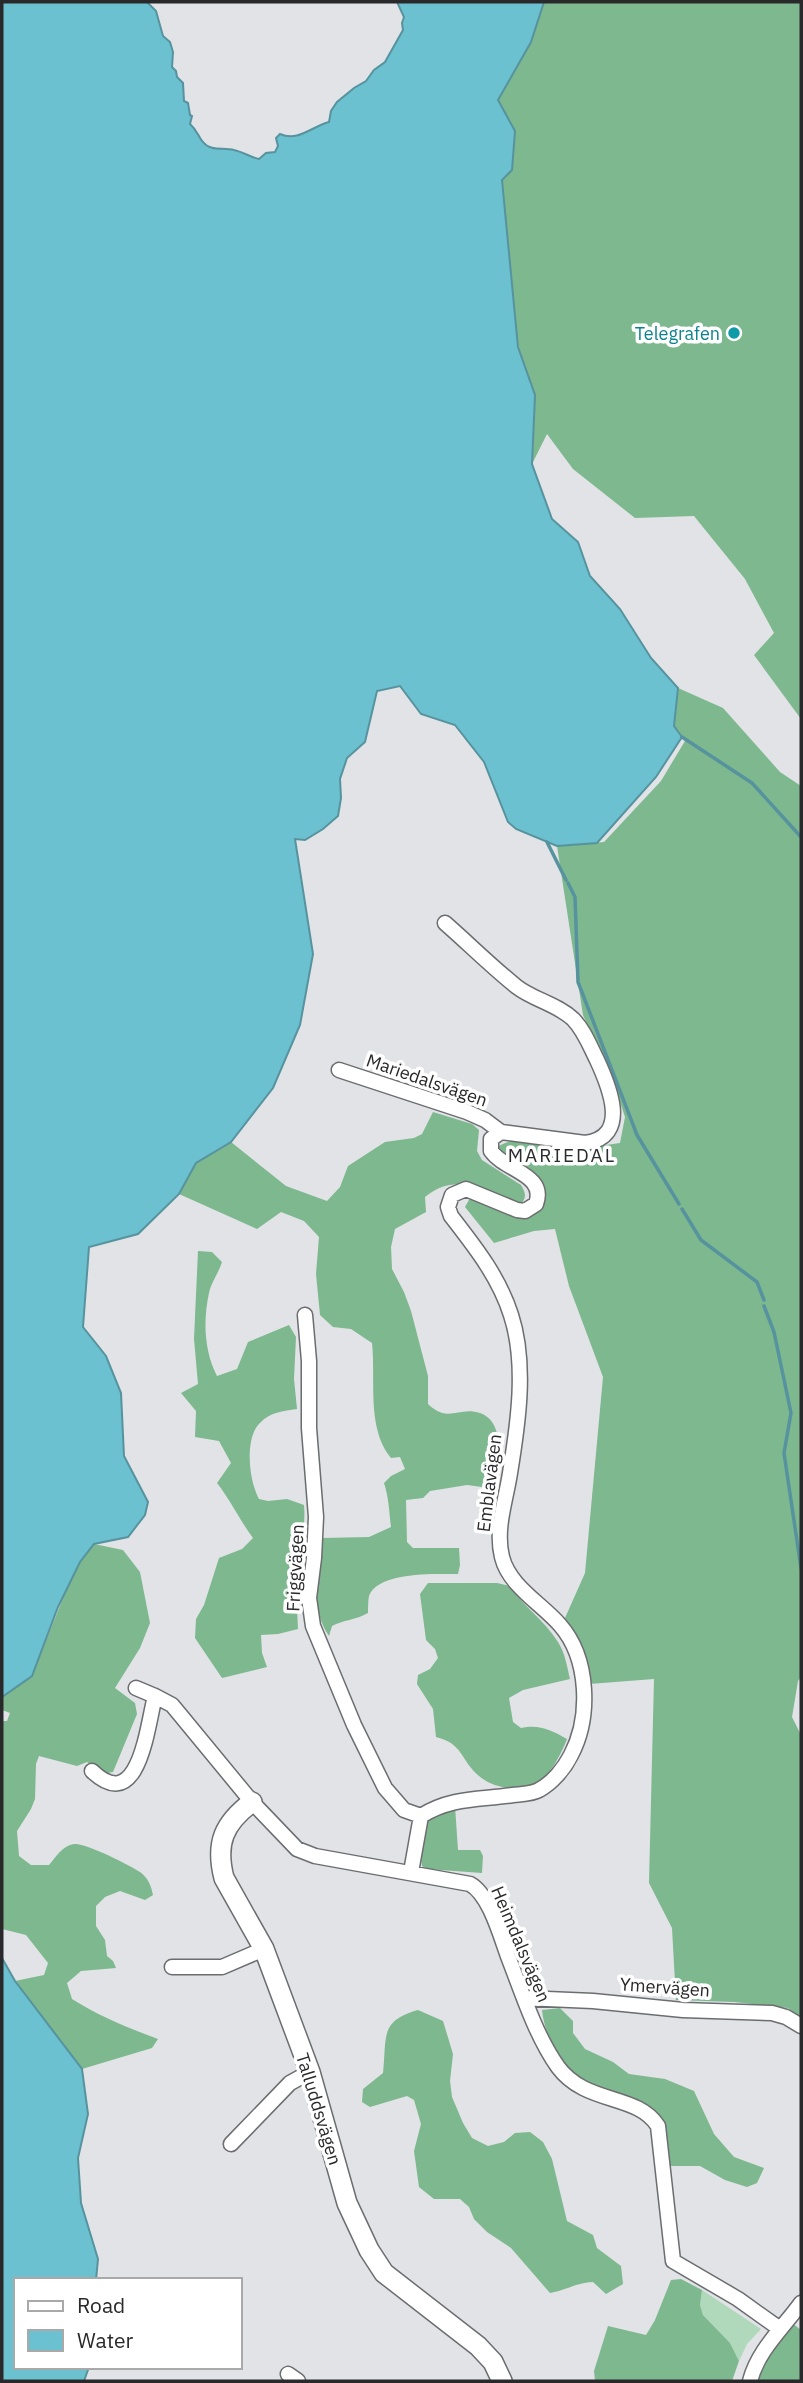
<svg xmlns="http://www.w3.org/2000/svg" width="803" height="2383" font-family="'IBM Plex Sans',sans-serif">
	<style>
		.green { fill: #b0d8bb }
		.forest { fill: #7db88f }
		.water { fill: #6bc1cf; stroke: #57939e; stroke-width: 2 }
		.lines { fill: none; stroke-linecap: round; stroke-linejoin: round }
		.stream { stroke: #57939e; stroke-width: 3.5 }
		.street-casing { stroke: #6c6d70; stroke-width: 17 }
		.secondary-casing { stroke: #6c6d70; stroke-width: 22 }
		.street { stroke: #fff; stroke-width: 14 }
		.secondary { stroke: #fff; stroke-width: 19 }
		.culture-dot { fill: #0f9aa8; stroke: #fff; stroke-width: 2.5 }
		.labels { text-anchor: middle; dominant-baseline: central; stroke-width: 7; stroke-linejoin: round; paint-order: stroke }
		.culture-label { font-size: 18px; fill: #0d838f; stroke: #fff; text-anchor: end }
		.street-label { font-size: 18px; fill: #29292b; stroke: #fff }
		.neighbourhood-label { font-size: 19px; letter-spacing: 2px; fill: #2b2c2e; stroke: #fff }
	</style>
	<rect width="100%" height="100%" fill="#e1e3e6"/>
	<path class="green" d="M 702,2290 L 761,2329 L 747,2344 L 739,2361 L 730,2343 L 703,2315 L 700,2305 Z"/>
	<path class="forest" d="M 544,2 L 801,2 L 801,719 L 754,655 L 774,633 L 745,579 L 694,516 L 635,518 L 573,469 L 547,434 L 532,464 L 535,395 L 518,347 L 502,180 L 512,170 L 498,100 L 531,42 Z
		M 678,688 L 723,708 L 780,772 L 801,786 L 801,1677 L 798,1681 L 792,1717 L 801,1735 L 801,2018 L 788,2008 L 734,2002 L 676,2000 L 672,1928 L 649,1883 L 654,1679 L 589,1684 C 587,1658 581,1639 565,1618 L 585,1573 L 603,1377 L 569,1286 L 555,1229 L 534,1231 L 494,1243 L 465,1207 L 470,1198 C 501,1206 524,1238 546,1197 C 541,1172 528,1175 510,1163 C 506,1160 502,1154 499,1150 L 499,1146 C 518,1135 533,1143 553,1145 C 575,1148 597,1147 620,1143 L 625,1117 L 615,1087 L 583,1015 L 557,846 L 604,842 L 661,781 L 685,741 L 674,726 Z
		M 433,1112 L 472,1124 L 479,1130 L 477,1151 L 482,1160 L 521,1185 C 525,1192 527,1196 522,1203 L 516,1205 C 484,1191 458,1171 425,1197 L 426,1212 L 395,1229 L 391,1247 L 392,1269 L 404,1292 L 411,1311 L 428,1376 L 428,1404 C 449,1424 458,1406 480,1413 C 508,1423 498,1468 490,1488 L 467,1485 L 430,1491 L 423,1498 L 406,1500 L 407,1542 L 413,1548 L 459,1548 L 460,1565 L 458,1574 C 437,1574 378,1571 369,1596 C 368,1601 368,1608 368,1613 C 356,1620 343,1620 332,1626 L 329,1636 C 309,1607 318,1571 322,1538 L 369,1537 L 391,1527 C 389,1512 389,1498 384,1483 L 391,1476 L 405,1469 L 400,1457 L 391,1458 C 366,1428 376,1379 372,1343 L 351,1329 L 333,1327 L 320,1315 L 316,1274 L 319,1237 L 304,1221 L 281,1212 L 257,1229 L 179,1194 L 196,1163 L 231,1142 L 286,1186 L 327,1201 L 340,1187 L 348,1166 L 385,1142 L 414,1138 L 422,1134 Z
		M 198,1251 L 212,1252 L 222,1262 C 219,1272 211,1283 209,1293 C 203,1320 204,1351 217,1376 L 237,1369 L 248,1342 L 289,1325 L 296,1337 L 294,1379 L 297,1409 C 283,1411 270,1412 260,1423 C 244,1438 249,1481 259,1499 L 268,1501 L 287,1499 L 304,1505 C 306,1526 300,1546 298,1567 C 296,1588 297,1608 298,1629 L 278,1634 L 261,1635 L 262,1653 L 267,1667 L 222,1678 L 195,1638 L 196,1619 L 204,1605 L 219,1558 L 242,1549 L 253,1538 C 239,1519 231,1501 217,1483 L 231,1463 L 219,1441 L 195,1437 L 196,1411 L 181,1393 L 198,1384 L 194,1339 Z
		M 94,1544 L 123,1550 L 140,1572 L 150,1623 L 140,1648 L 115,1688 L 135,1703 L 137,1714 L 113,1772 L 103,1774 L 87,1762 L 77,1766 L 39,1756 L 36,1764 L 35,1799 L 31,1809 L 17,1831 L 19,1856 L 31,1865 L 49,1865 C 55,1858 63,1845 74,1844 C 84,1842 130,1865 140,1872 C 148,1878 151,1885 153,1895 L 145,1900 L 120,1891 L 105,1897 L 96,1906 L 96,1926 L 105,1940 L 107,1956 L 113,1961 L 116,1968 L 81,1971 L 67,1983 L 72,1999 C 99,2016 128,2028 158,2039 L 152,2048 L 82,2069 L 15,1981 L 44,1975 L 48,1963 L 26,1935 L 2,1929 L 2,1721 L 7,1721 L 10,1713 L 2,1710 L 2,1697 L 32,1676 L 69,1583 L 80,1562 Z
		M 428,1583 L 497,1583 L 510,1586 C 524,1607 545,1621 558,1642 C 565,1653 567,1666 570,1679 L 523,1690 L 509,1698 L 513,1722 L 521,1728 C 539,1724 551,1730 567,1739 C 563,1750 551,1774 541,1780 C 522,1792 495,1790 479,1776 C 460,1760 464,1744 436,1737 L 433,1709 L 417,1684 L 418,1675 L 430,1669 L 438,1658 L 435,1649 L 426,1640 L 420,1594 Z
		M 455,1806 L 458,1850 L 480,1850 L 483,1856 L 482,1873 L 427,1869 L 422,1866 C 419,1853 421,1822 432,1815 C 439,1811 448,1809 455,1806 Z
		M 560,2008 L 573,2021 L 573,2033 L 585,2049 L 613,2062 L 629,2074 L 665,2079 L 694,2091 L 714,2134 L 734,2157 L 764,2168 L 757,2183 L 747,2187 L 725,2180 L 700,2166 L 669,2166 C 667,2150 668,2127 658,2114 C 648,2101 629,2099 614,2095 C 606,2093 596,2090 589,2086 C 564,2072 545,2039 542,2010 Z
		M 418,2010 L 443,2021 L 453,2054 L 450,2081 L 452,2097 L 463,2123 L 472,2138 L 488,2146 L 504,2142 L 515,2133 L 530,2132 L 543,2142 L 552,2159 L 567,2221 L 593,2235 L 597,2248 L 621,2266 L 623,2284 L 606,2294 L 593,2282 C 575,2283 567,2290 550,2293 L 511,2248 L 487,2232 L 474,2219 L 469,2207 L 460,2199 L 434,2199 L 419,2187 L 414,2151 L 421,2124 L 414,2100 L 407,2096 L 370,2107 L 362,2102 L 363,2089 L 383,2073 C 387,2037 379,2021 418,2010 Z
		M 681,2279 L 702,2290 L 700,2305 L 703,2315 L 730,2343 L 739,2361 L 732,2381 L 595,2381 L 594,2371 L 608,2326 L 646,2335 L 655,2320 L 671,2280 Z
		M 792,2323 L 801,2330 L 801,2381 L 757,2381 C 761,2361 777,2338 792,2323 Z"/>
	<path class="water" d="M 2,2 L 147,2 L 156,11 L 163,36 L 170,42 L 173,52 L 172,67 L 176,71 L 177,77 L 183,83 L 184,101 L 188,103 L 190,115 L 192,116 L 190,124 C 198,131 198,137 203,142 C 211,152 223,147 234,150 C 243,152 250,157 259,159 L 266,153 L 275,152 L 278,146 L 276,138 L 280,134 C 298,142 311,127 329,122 L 331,111 L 337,102 L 354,88 L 366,81 L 374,70 L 385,62 L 403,30 L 402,23 L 404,17 L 397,2 L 544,2 L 531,42 L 498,100 L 515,131 L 512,170 L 502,180 L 518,347 L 535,395 L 532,464 L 552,519 L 578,542 L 590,576 L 620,609 L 651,658 L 678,688 L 674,726 L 682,737 L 656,777 L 597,843 L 557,846 L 516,829 L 508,822 L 484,762 L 455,725 L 421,714 L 400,686 L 377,691 L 365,742 L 347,758 L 340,779 L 341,798 L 338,816 L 323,829 L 305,840 L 295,839 L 313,954 L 300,1025 L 273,1088 L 231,1142 L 196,1163 L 179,1194 L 138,1234 L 89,1247 L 83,1327 L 106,1356 L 121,1393 L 124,1456 L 148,1502 L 145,1515 L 128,1537 L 94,1544 L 80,1562 L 58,1607 L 32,1676 L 2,1697 Z
		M 2,1958 L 15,1981 L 82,2069 L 88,2114 L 78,2158 L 81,2203 L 98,2259 L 96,2280 L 16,2280 L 16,2367 L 89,2367 L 84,2381 L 2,2381 Z"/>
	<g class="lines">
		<path class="stream" d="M 682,737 L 752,783 L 801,837
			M 547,842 L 566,880
			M 568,883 L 575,897 L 578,982 L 637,1135 L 679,1204
			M 682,1209 L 701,1240 L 757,1282 L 764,1300
			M 764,1306 L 774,1332 L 791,1413 L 784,1453 L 801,1568"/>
		<g class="street-casing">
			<path id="street" d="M 339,1070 L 467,1112 L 485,1120 L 501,1132 L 585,1143 C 631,1137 609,1086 597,1060 C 590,1046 584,1030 573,1019 C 557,1004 534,1000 517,987 C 492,967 469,944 445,923
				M 305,1315 L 309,1361 L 309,1428 L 316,1517 L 314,1558 L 309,1598 L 313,1626 L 354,1725 L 385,1788 L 404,1810 L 421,1816 L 411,1872
				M 136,1688 L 155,1696
				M 92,1771 C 139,1816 147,1727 155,1696 L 172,1705 L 177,1711 L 252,1802 L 297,1849 L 315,1856 L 470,1884 C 490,1895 501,1938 509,1959 C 523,1995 536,2036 558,2067 C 586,2105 637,2093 658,2126 L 673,2261 L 738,2299 L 780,2329
				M 421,1816 C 451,1797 479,1800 513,1795 C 521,1794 532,1794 539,1790 C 552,1783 564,1769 571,1755 C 591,1717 589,1658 560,1625 C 542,1604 509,1586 502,1557 C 495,1529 506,1500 510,1473 C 518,1424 527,1364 511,1315 C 499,1277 475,1247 451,1216 L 448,1207 L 452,1195 L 466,1189 L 517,1210 L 525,1211 L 536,1204 C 547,1174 505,1171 491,1151 L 491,1139 L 501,1132
				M 172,1967 L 222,1967 L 264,1949
				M 524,1998 L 593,2001 L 683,2010 L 772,2013 L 786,2017 L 801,2026
				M 231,2144 L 290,2083 L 310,2072
				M 288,2374 L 298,2381
				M 750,2381 C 758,2350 783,2328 801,2303"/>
		</g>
		<g class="secondary-casing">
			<path id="secondary" d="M 252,1802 C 224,1823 215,1843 224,1878 L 264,1949 L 310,2072 L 347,2203 L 369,2250 L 384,2273 L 478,2346 L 493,2362 L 502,2381"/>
		</g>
		<use href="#street" class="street"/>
		<use href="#secondary" class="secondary"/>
	</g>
	<circle class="culture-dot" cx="734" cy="333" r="7"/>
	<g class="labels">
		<g class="culture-label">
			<text x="720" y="333">Telegrafen</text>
		</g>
		<g class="street-label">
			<text transform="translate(427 1080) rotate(19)">Mariedalsvägen</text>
			<text transform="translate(489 1483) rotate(-83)">Emblavägen</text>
			<text transform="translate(295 1568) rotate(-87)">Friggvägen</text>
			<text transform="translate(521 1944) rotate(67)">Heimdalsvägen</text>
			<text transform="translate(665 1987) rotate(4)">Ymervägen</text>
			<text transform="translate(319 2109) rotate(73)">Talluddsvägen</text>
		</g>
		<g class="neighbourhood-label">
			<text x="562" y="1155">MARIEDAL</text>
		</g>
	</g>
	<rect width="803" height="2383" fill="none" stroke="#29292b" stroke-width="7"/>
	<rect x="14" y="2278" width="228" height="91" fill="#ffffff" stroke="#a9a9aa" stroke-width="2"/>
	<rect x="28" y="2301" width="35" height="10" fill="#ffffff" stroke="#a9a9aa" stroke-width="2"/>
	<text x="77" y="2313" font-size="21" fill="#29292b">Road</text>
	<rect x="28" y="2330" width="35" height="21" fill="#6bc1cf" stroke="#a9a9aa" stroke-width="2"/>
	<text x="77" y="2348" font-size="21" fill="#29292b">Water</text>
</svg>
